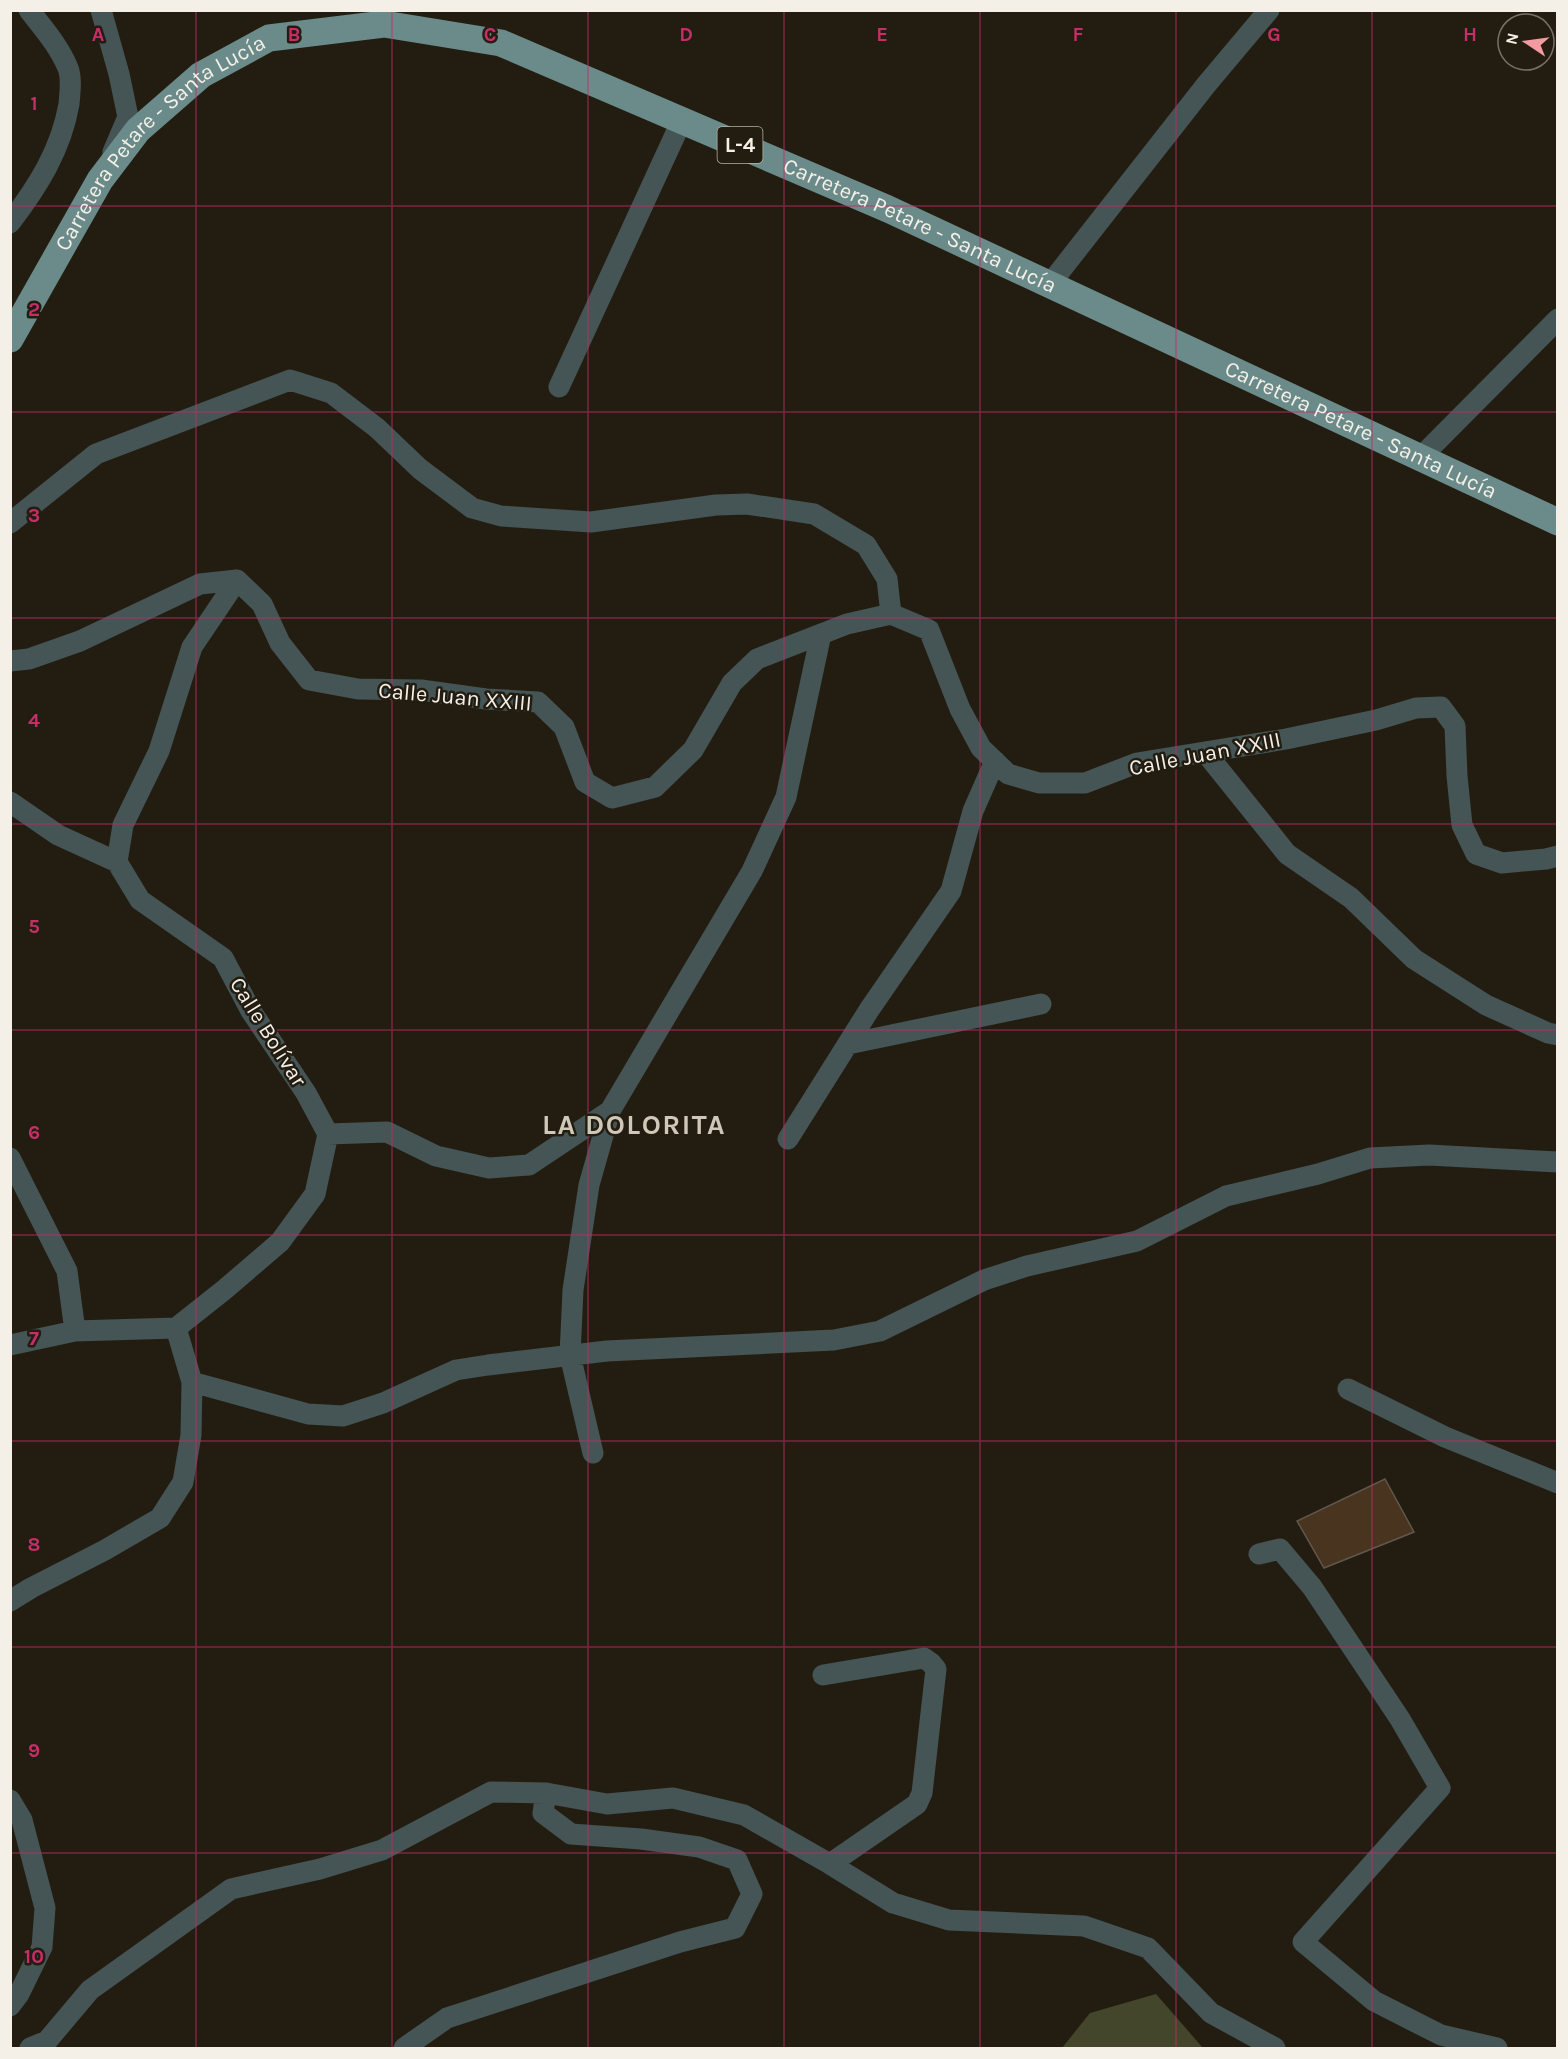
<svg xmlns="http://www.w3.org/2000/svg" width="1568" height="2059" font-family="Karla,sans-serif">
	<style>
		.forest { fill: #43462a }
		.building { fill: #48341f; stroke: #62574b; stroke-width: 1.5 }
		.lines { fill: none; stroke-linecap: round; stroke-linejoin: round }
		.minor { stroke: #455454; stroke-width: 21 }
		.major { stroke: #6a8b89; stroke-width: 27 }
		.grid { fill: none; stroke: #c72e69; stroke-width: 1.5; stroke-opacity: 0.55 }
		.labels { text-anchor: middle; dominant-baseline: central; stroke-width: 5; stroke-linejoin: round; paint-order: stroke }
		.shield { fill: #231d11; stroke: #b5b1a8; stroke-width: 1.5 }
		.shield-label { font-size: 21px; font-weight: bold; fill: #f4f0e8 }
		.street-label { font-size: 22px; fill: #f4f0e8; stroke: #231d11 }
		.district-label { font-size: 28px; font-weight: bold; letter-spacing: 1.5px; fill: #cfc8b8; stroke: #231d11 }
		.grid-label { font-size: 20px; text-anchor: middle; font-weight: bold; fill: #c72e69; stroke: #231d11; stroke-width: 5; stroke-linejoin: round; paint-order: stroke }
	</style>
	<rect width="100%" height="100%" fill="#231d11"/>
	<path class="forest" d="M 1156,1994 L 1203,2048 L 1062,2048 L 1090,2013 Z"/>
	<path class="building" d="M 1385,1479 L 1414,1532 L 1324,1568 L 1297,1521 Z"/>
	<g class="lines">
		<path class="minor" d="M 101,10 L 119,74 L 128,117 L 113,152
			M 10,223 C 38,186 61,150 69,104 C 70,93 72,78 68,68 C 59,46 43,28 29,10
			M 1050,284 L 1206,85 L 1269,10
			M 559,387 L 682,120
			M 1420,458 L 1558,319
			M 10,523 L 96,454 L 290,380 L 331,393 L 377,428 L 420,469 L 472,508 L 501,516 L 591,522 L 716,505 L 747,504 L 814,514 L 866,545 L 887,579 L 891,614
			M 10,661 L 29,659 L 80,641 L 200,584 L 237,580 L 262,604 L 280,643 L 309,680 L 358,689 L 421,690 L 486,699 L 538,702 L 564,727 L 585,782 L 612,798 L 655,787 L 693,750 L 732,683 L 757,659 L 847,624 L 891,614 L 929,630 L 960,709 L 981,748 L 1008,774 L 1039,783 L 1085,783 L 1137,763 L 1286,739 L 1376,720 L 1416,708 L 1441,707 L 1455,726 L 1457,776 L 1462,825 L 1476,854 L 1502,863 L 1546,859 L 1558,856
			M 1205,752 L 1287,854 L 1351,898 L 1414,959 L 1486,1005 L 1548,1033 L 1558,1035
			M 10,802 L 58,835 L 117,862
			M 848,1044 L 1041,1004
			M 328,1134 L 387,1132 L 436,1156 L 489,1168 L 529,1165 L 610,1111
			M 788,1139 L 869,1010 L 951,891 L 973,811 L 995,761
			M 10,1158 L 67,1271 L 75,1331
			M 10,1345 L 75,1331 L 176,1328 L 224,1290 L 280,1242 L 315,1194 L 328,1134 L 306,1093 L 251,1011 L 223,958 L 140,900 L 117,862 L 123,825 L 159,751 L 192,647 L 237,580
			M 192,1382 L 308,1414 L 343,1416 L 383,1403 L 456,1370 L 488,1365 L 607,1351 L 834,1340 L 880,1331 L 984,1280 L 1027,1266 L 1137,1241 L 1226,1196 L 1318,1174 L 1370,1158 L 1429,1155 L 1558,1162
			M 1348,1389 L 1445,1437 L 1558,1483
			M 593,1453 L 570,1355 L 573,1290 L 589,1185 L 610,1111 L 752,871 L 786,797 L 821,634
			M 1259,1554 L 1280,1549 L 1312,1587 L 1400,1719 L 1440,1788 L 1303,1942 L 1374,2001 L 1441,2035 L 1497,2048
			M 10,1601 L 31,1588 L 105,1550 L 160,1518 L 183,1482 L 191,1435 L 192,1382 L 176,1328
			M 823,1675 L 924,1658 L 931,1663 L 936,1669 L 922,1793 L 917,1804 L 830,1864
			M 10,1800 L 22,1820 L 45,1908 L 42,1947 L 19,1994 L 10,2006
			M 30,2048 L 47,2041 L 90,1990 L 231,1889 L 320,1869 L 382,1850 L 491,1792 L 546,1793 L 607,1804 L 673,1798 L 744,1815 L 830,1864 L 893,1903 L 949,1920 L 1084,1926 L 1148,1948 L 1211,2013 L 1275,2048
			M 404,2048 L 447,2018 L 680,1942 L 735,1928 L 752,1894 L 737,1860 L 699,1847 L 641,1839 L 571,1834 L 543,1813 L 546,1793"/>
		<path class="major" id="s1" d="M 10,339 L 100,180 L 138,130 L 201,75 L 269,38 L 384,24 L 501,43 L 888,209 L 1558,522"/>
	</g>
	<path class="grid" d="M 196,10 L 196,2048M 392,10 L 392,2048M 588,10 L 588,2048M 784,10 L 784,2048M 980,10 L 980,2048M 1176,10 L 1176,2048M 1372,10 L 1372,2048M 10,206 L 1558,206M 10,412 L 1558,412M 10,618 L 1558,618M 10,824 L 1558,824M 10,1030 L 1558,1030M 10,1235 L 1558,1235M 10,1441 L 1558,1441M 10,1647 L 1558,1647M 10,1853 L 1558,1853"/>
	<g class="labels">
		<rect class="shield" x="717.5" y="127" width="45" height="36" rx="4.5"/>
		<g class="shield-label">
			<text x="740" y="145">L-4</text>
		</g>
		<g class="street-label">
			<text stroke="none"><textPath href="#s1" startOffset="252">Carretera Petare - Santa Lucía</textPath></text>
			<text stroke="none"><textPath href="#s1" startOffset="1098">Carretera Petare - Santa Lucía</textPath></text>
			<text stroke="none"><textPath href="#s1" startOffset="1584">Carretera Petare - Santa Lucía</textPath></text>
			<text transform="translate(455 697) rotate(5)">Calle Juan XXIII</text>
			<text transform="translate(1205 754) rotate(-11)">Calle Juan XXIII</text>
			<text transform="translate(268 1032) rotate(58)">Calle Bolívar</text>
		</g>
		<g class="district-label">
			<text x="634" y="1124">LA DOLORITA</text>
		</g>
	</g>
	<g class="grid-label">
		<text x="98" y="41">A</text>
		<text x="294" y="41">B</text>
		<text x="490" y="41">C</text>
		<text x="686" y="41">D</text>
		<text x="882" y="41">E</text>
		<text x="1078" y="41">F</text>
		<text x="1274" y="41">G</text>
		<text x="1470" y="41">H</text>
		<text x="34" y="110">1</text>
		<text x="34" y="316">2</text>
		<text x="34" y="522">3</text>
		<text x="34" y="727">4</text>
		<text x="34" y="933">5</text>
		<text x="34" y="1139">6</text>
		<text x="34" y="1345">7</text>
		<text x="34" y="1551">8</text>
		<text x="34" y="1757">9</text>
		<text x="34" y="1963">10</text>
	</g>
	<rect width="1568" height="2059" fill="none" stroke="#f4f0e8" stroke-width="24"/>
	<g transform="translate(1526 42) rotate(283)"><circle r="28" fill="#231d11" stroke="#777167" stroke-width="1.5"/>
	<path d="M0-4.5L10 22L0 15L-10 22Z" fill="#f49aa1"/>
	<text y="-9" font-size="16" font-weight="bold" text-anchor="middle" fill="#f4f0e8">N</text>
	</g>
</svg>
